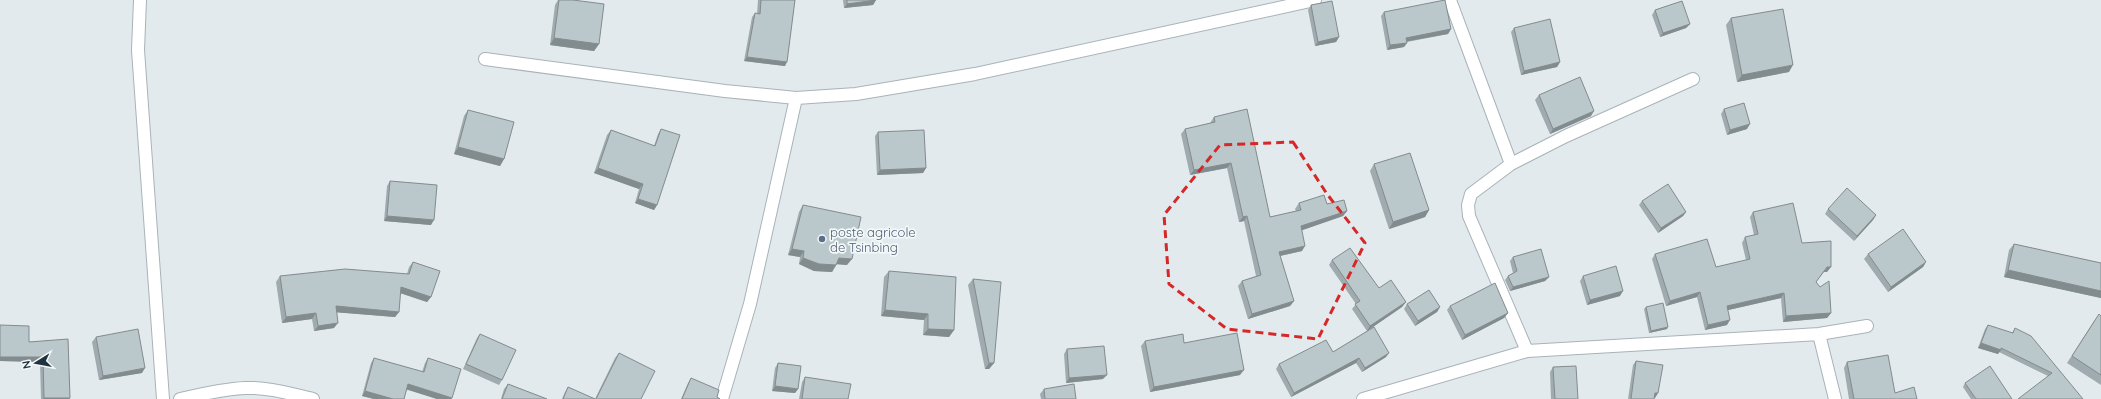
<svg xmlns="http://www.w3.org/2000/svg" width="2101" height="399" font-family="Quicksand,sans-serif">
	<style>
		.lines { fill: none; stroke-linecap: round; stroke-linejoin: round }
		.minor-casing { stroke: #a8b3b9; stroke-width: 14 }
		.minor { stroke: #fff; stroke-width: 12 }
		.wall { fill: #a0abaf }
		.shaded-wall { fill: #828b8e }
		.building { fill: #bac7cb; stroke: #828b8e }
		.marked { fill: none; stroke: #d62828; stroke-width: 3; stroke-dasharray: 8 5; stroke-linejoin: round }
		.service-dot { fill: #5c6f8a; stroke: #f3f8f9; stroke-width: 1.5 }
		.labels { text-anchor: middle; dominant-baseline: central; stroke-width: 3.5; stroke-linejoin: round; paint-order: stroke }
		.service-label { font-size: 13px; fill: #4e5e75; stroke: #f3f8f9; text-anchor: start }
	</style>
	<rect width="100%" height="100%" fill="#e2eaed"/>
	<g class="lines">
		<g class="minor-casing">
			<path id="minor" d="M 140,0 L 138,50 L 163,399
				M 1450,0 L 1511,164
				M 485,59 L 725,91 L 796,98 L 750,304 L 722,399
				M 796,98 L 856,94 L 975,74 L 1315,0
				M 1819,334 L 1835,399
				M 1527,351 L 1469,216 L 1468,205 L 1471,194 L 1511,164 L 1566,136 L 1693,79
				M 180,399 C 202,394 223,389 245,388 C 268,387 291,394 313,399
				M 1363,399 L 1527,351 L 1819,334 L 1867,326"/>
		</g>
		<use href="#minor" class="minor"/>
	</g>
	<path class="wall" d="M 558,0 L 559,0 L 599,44 L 594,51 L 550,45 L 555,5 Z
		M 758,0 L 795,0 L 785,66 L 744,61 L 752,17 L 755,13 L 757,14 Z
		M 843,0 L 876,0 L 873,5 L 844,8 Z
		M 1311,5 L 1339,37 L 1336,42 L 1315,46 L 1308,10 Z
		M 1655,10 L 1690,24 L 1686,28 L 1660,37 L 1652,15 Z
		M 1384,12 L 1451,29 L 1448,34 L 1407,42 L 1407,43 L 1404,47 L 1387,50 L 1381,16 Z
		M 1731,18 L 1789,72 L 1737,82 L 1726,25 Z
		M 1514,28 L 1560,62 L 1557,67 L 1521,75 L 1511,32 Z
		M 1539,95 L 1591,116 L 1550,134 L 1535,100 Z
		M 1724,109 L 1747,129 L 1727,135 L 1721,114 Z
		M 468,110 L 504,159 L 500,166 L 454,154 L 464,116 Z
		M 1214,117 L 1270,217 L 1296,211 L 1295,209 L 1299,203 L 1327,204 L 1347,211 L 1343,216 L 1302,230 L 1302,251 L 1280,256 L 1294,301 L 1290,306 L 1248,319 L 1238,286 L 1242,281 L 1256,276 L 1244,221 L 1239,222 L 1227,168 L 1190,175 L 1181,134 L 1185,129 L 1210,123 Z
		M 661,129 L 657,205 L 654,210 L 635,203 L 639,189 L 594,173 L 607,135 L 611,130 L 654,146 L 658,134 Z
		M 878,132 L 926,168 L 923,173 L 877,175 L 875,136 Z
		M 1374,164 L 1429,210 L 1425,217 L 1389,229 L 1370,171 Z
		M 390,181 L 431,225 L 384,221 L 387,186 Z
		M 1642,201 L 1686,212 L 1683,216 L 1658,233 L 1639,205 Z
		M 803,205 L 847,265 L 837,264 L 832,272 L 814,271 L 799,264 L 800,257 L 788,255 L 799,212 Z
		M 1828,209 L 1876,215 L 1873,220 L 1854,241 L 1825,214 Z
		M 1753,212 L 1802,243 L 1827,272 L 1824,272 L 1816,282 L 1831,313 L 1827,318 L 1783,322 L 1781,298 L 1728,310 L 1727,325 L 1705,330 L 1697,297 L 1666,306 L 1652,259 L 1655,254 L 1716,267 L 1746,260 L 1742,243 L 1745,237 L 1754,235 L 1750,217 Z
		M 2014,244 L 2101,263 L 2101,298 L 2004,277 L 2009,250 Z
		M 1868,254 L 1926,262 L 1923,267 L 1888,292 L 1864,259 Z
		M 1513,257 L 1549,277 L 1545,281 L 1510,291 L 1505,280 L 1508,276 L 1513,273 L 1510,261 Z
		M 1332,260 L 1379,288 L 1406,302 L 1402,307 L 1370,329 L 1386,357 L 1362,372 L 1356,363 L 1291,397 L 1276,369 L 1279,364 L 1333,352 L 1367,331 L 1352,309 L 1356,304 L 1329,265 Z
		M 413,262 L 431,297 L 427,302 L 400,293 L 399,312 L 395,317 L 336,312 L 334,328 L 314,331 L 312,319 L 282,323 L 276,282 L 280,276 L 407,274 L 409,267 Z
		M 889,271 L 954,330 L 949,337 L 923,335 L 924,320 L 881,316 L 884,277 Z
		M 1583,276 L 1620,296 L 1587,305 L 1580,281 Z
		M 973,279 L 994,363 L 989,369 L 985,369 L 968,285 Z
		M 1407,304 L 1440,307 L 1437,312 L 1415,326 L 1404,309 Z
		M 1450,306 L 1508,313 L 1504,318 L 1462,340 L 1447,310 Z
		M 1646,307 L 1667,329 L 1649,333 L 1644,309 Z
		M 2101,316 L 2101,385 L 2067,363 L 2094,321 Z
		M 0,325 L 29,342 L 68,339 L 70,398 L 69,399 L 41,399 L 40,362 L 0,361 Z
		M 1988,325 L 2012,333 L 2015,328 L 2083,399 L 2048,376 L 1999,352 L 1998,354 L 1978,348 L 1985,329 Z
		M 480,334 L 502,380 L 499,385 L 463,369 L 477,338 Z
		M 96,337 L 142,373 L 99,380 L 92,342 Z
		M 1145,341 L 1184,343 L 1240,375 L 1150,392 L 1141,346 Z
		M 1067,349 L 1103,379 L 1066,383 L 1064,354 Z
		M 619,353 L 641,399 L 562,399 L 565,392 L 568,387 L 595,399 L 615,358 Z
		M 374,358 L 422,372 L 425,363 L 428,358 L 452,398 L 451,399 L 437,399 L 407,389 L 404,399 L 374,399 L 362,396 L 371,363 Z
		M 1636,361 L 1658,393 L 1654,399 L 1628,399 L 1633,365 Z
		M 1847,362 L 1895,393 L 1917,399 L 1849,399 L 1844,368 Z
		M 778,363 L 798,389 L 795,393 L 772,391 L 775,368 Z
		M 1553,367 L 1578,399 L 1551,399 L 1550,372 Z
		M 805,377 L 848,399 L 799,399 L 802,382 Z
		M 691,378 L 717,397 L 720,399 L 681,399 L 688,383 Z
		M 1965,383 L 2012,399 L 1971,399 L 1963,387 Z
		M 508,384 L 547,399 L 501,399 L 504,389 Z
		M 1044,389 L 1076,399 L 1041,399 L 1040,394 Z"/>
	<path class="shaded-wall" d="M 876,0 L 873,5 L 844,8 L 847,4 Z
		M 1690,24 L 1686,28 L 1660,37 L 1663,33 Z
		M 1451,29 L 1448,34 L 1403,42 L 1406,38 Z
		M 1339,37 L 1336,42 L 1315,46 L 1318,42 Z
		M 554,38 L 599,44 L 594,51 L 550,45 Z
		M 1407,43 L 1404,47 L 1387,50 L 1390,45 Z
		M 747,57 L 787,62 L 785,66 L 744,61 Z
		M 1560,62 L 1557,67 L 1521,75 L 1524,71 Z
		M 1793,65 L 1789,72 L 1737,82 L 1742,75 Z
		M 1594,111 L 1591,116 L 1550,134 L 1553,129 Z
		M 1750,124 L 1747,129 L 1727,135 L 1730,130 Z
		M 458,147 L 504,159 L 500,166 L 454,154 Z
		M 1231,163 L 1227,168 L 1190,175 L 1194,170 Z
		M 598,168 L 643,184 L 639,189 L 594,173 Z
		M 926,168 L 923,173 L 877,175 L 880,170 Z
		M 638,199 L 657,205 L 654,210 L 635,203 Z
		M 1429,210 L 1425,217 L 1389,229 L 1393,222 Z
		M 1347,211 L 1343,216 L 1297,232 L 1301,226 Z
		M 1686,212 L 1683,216 L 1658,233 L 1661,228 Z
		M 1876,215 L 1873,220 L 1854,241 L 1857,236 Z
		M 387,216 L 434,220 L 431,225 L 384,221 Z
		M 1247,216 L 1244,221 L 1239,222 L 1243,217 Z
		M 1305,246 L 1302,251 L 1275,257 L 1279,252 Z
		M 792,249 L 804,251 L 800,257 L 788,255 Z
		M 803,258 L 836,265 L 832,272 L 814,271 L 799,264 Z
		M 839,258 L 852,259 L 847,265 L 834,264 Z
		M 1926,262 L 1923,267 L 1888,292 L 1891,287 Z
		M 1827,267 L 1831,267 L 1827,272 L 1824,272 Z
		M 2008,270 L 2101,291 L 2101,298 L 2004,277 Z
		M 1549,277 L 1545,281 L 1510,291 L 1513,287 Z
		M 401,287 L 431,297 L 427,302 L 397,292 Z
		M 1623,291 L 1620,296 L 1587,305 L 1590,300 Z
		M 1700,292 L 1697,297 L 1666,306 L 1670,301 Z
		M 1784,293 L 1781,298 L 1724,311 L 1727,306 Z
		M 1294,301 L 1290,306 L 1248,319 L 1252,314 Z
		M 1406,302 L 1402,307 L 1367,331 L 1370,326 Z
		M 336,306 L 399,312 L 395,317 L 332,312 Z
		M 1440,307 L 1437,312 L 1415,326 L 1418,321 Z
		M 885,310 L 928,314 L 924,320 L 881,316 Z
		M 316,313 L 312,319 L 282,323 L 286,317 Z
		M 1508,313 L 1504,318 L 1462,340 L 1465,335 Z
		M 1831,313 L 1827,318 L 1783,322 L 1786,316 Z
		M 1730,320 L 1727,325 L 1705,330 L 1708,325 Z
		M 338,323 L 334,328 L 314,331 L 318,326 Z
		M 1668,327 L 1667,329 L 1649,333 L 1651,331 Z
		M 928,329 L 954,330 L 949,337 L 923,335 Z
		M 1981,343 L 2001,350 L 1998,354 L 1978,348 Z
		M 1389,353 L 1386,357 L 1362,372 L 1365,368 Z
		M 0,357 L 43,357 L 40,362 L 0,361 Z
		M 1359,358 L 1356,363 L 1291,397 L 1294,393 Z
		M 989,363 L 994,363 L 989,369 L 985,369 Z
		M 145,368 L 142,373 L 99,380 L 103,376 Z
		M 1244,370 L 1240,375 L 1150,392 L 1154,387 Z
		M 1107,375 L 1103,379 L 1066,383 L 1069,378 Z
		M 408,384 L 452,398 L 451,399 L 437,399 L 405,389 Z
		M 775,386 L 798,389 L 795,393 L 772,391 Z
		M 365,391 L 393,399 L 374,399 L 362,396 Z
		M 1655,393 L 1658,393 L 1655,398 L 1652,398 Z
		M 44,398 L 70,398 L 69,399 L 43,399 Z"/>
	<path class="building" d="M 559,0 L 573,0 L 604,4 L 599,44 L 554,38 Z
		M 761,0 L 795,0 L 787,62 L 747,57 L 755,13 L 760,14 Z
		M 847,0 L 876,0 L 847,4 Z
		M 1445,0 L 1451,29 L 1406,38 L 1407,43 L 1390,45 L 1384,12 Z
		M 1332,1 L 1339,37 L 1318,42 L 1311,5 Z
		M 1682,1 L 1690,24 L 1663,33 L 1655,10 Z
		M 1783,9 L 1793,65 L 1742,75 L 1731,18 Z
		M 1550,19 L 1560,62 L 1524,71 L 1514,28 Z
		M 1580,77 L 1594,111 L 1553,129 L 1539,95 Z
		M 1744,103 L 1750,124 L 1730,130 L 1724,109 Z
		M 1247,109 L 1270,217 L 1301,210 L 1299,203 L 1324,195 L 1327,204 L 1344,200 L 1347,211 L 1301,226 L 1305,246 L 1279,252 L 1294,301 L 1252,314 L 1242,281 L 1261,275 L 1247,216 L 1243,217 L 1231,163 L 1194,170 L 1185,129 L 1215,122 L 1214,117 Z
		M 468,110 L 514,122 L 504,159 L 458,147 Z
		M 661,129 L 680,135 L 657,205 L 638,199 L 643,184 L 598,168 L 611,130 L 655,146 Z
		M 924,130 L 926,168 L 880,170 L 878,132 Z
		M 1410,153 L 1429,210 L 1393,222 L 1374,164 Z
		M 390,181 L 437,185 L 434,220 L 387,216 Z
		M 1668,184 L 1686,212 L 1661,228 L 1642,201 Z
		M 1847,188 L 1876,215 L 1857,236 L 1828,209 Z
		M 1793,203 L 1802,243 L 1831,241 L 1831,267 L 1827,267 L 1816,282 L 1820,287 L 1829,281 L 1831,313 L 1786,316 L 1784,293 L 1727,306 L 1730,320 L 1708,325 L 1700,292 L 1670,301 L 1655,254 L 1707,239 L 1716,267 L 1750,259 L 1745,237 L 1758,234 L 1753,212 Z
		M 803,205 L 861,217 L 852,259 L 839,258 L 836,265 L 819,264 L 803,258 L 804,251 L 792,249 Z
		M 1903,229 L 1926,262 L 1891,287 L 1868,254 Z
		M 2014,244 L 2101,263 L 2101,291 L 2008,270 Z
		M 1350,248 L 1379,288 L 1391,280 L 1406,302 L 1370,326 L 1355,304 L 1360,301 L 1332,260 Z
		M 1541,249 L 1549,277 L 1513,287 L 1508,276 L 1517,271 L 1513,257 Z
		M 413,262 L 440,271 L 431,297 L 401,287 L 399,312 L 336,306 L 338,323 L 318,326 L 316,313 L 286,317 L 280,276 L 345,269 L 409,274 Z
		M 1616,266 L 1623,291 L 1590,300 L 1583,276 Z
		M 889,271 L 956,277 L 954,330 L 928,329 L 928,314 L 885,310 Z
		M 973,279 L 1001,282 L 994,363 L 989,363 Z
		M 1495,283 L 1508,313 L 1465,335 L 1450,306 Z
		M 1429,290 L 1440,307 L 1418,321 L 1407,304 Z
		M 1663,303 L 1668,327 L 1651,331 L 1646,307 Z
		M 2099,314 L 2101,316 L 2101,375 L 2072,356 Z
		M 0,325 L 29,326 L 29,342 L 68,339 L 70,398 L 44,398 L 43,357 L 0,357 Z
		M 1988,325 L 2013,333 L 2015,328 L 2031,336 L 2083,399 L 2018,399 L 2052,373 L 2001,348 L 2001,350 L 1981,343 Z
		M 1374,327 L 1389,353 L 1365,368 L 1359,358 L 1294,393 L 1279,364 L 1326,340 L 1333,352 Z
		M 138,329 L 145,368 L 103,376 L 96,337 Z
		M 1237,333 L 1244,370 L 1154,387 L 1145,341 L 1183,334 L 1184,343 Z
		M 480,334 L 516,350 L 502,380 L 466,364 Z
		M 1104,346 L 1107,375 L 1069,378 L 1067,349 Z
		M 619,353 L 655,371 L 641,399 L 596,399 Z
		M 1888,355 L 1895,393 L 1914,387 L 1917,399 L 1854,399 L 1847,362 Z
		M 374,358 L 424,372 L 428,358 L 461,369 L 452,398 L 408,384 L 404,399 L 393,399 L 365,391 Z
		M 1636,361 L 1663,365 L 1658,393 L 1655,393 L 1654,399 L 1631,399 Z
		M 778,363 L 801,366 L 798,389 L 775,386 Z
		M 1576,366 L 1578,399 L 1555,399 L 1553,367 Z
		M 1990,366 L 2012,399 L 1976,399 L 1965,383 Z
		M 805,377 L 851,384 L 848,399 L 802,399 Z
		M 691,378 L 719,390 L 717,397 L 720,399 L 682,399 Z
		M 508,384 L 547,399 L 502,399 Z
		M 1074,384 L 1076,399 L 1045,399 L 1044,389 Z
		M 568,387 L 595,399 L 563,399 Z"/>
	<path class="marked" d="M 1293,142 L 1327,194 L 1365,243 L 1318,339 L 1227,329 L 1169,284 L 1164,215 L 1220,145 Z"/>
	<circle class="service-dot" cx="822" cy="239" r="4"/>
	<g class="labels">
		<g class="service-label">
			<text x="830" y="232">poste agricole<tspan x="830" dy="15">de Tsinbing</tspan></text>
		</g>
	</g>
	<g transform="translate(36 363) rotate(259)" stroke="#f3f8f9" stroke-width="3" paint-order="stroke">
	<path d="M0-3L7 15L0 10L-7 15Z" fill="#203240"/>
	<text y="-6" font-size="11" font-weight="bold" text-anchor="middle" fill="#203240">N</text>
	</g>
</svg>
